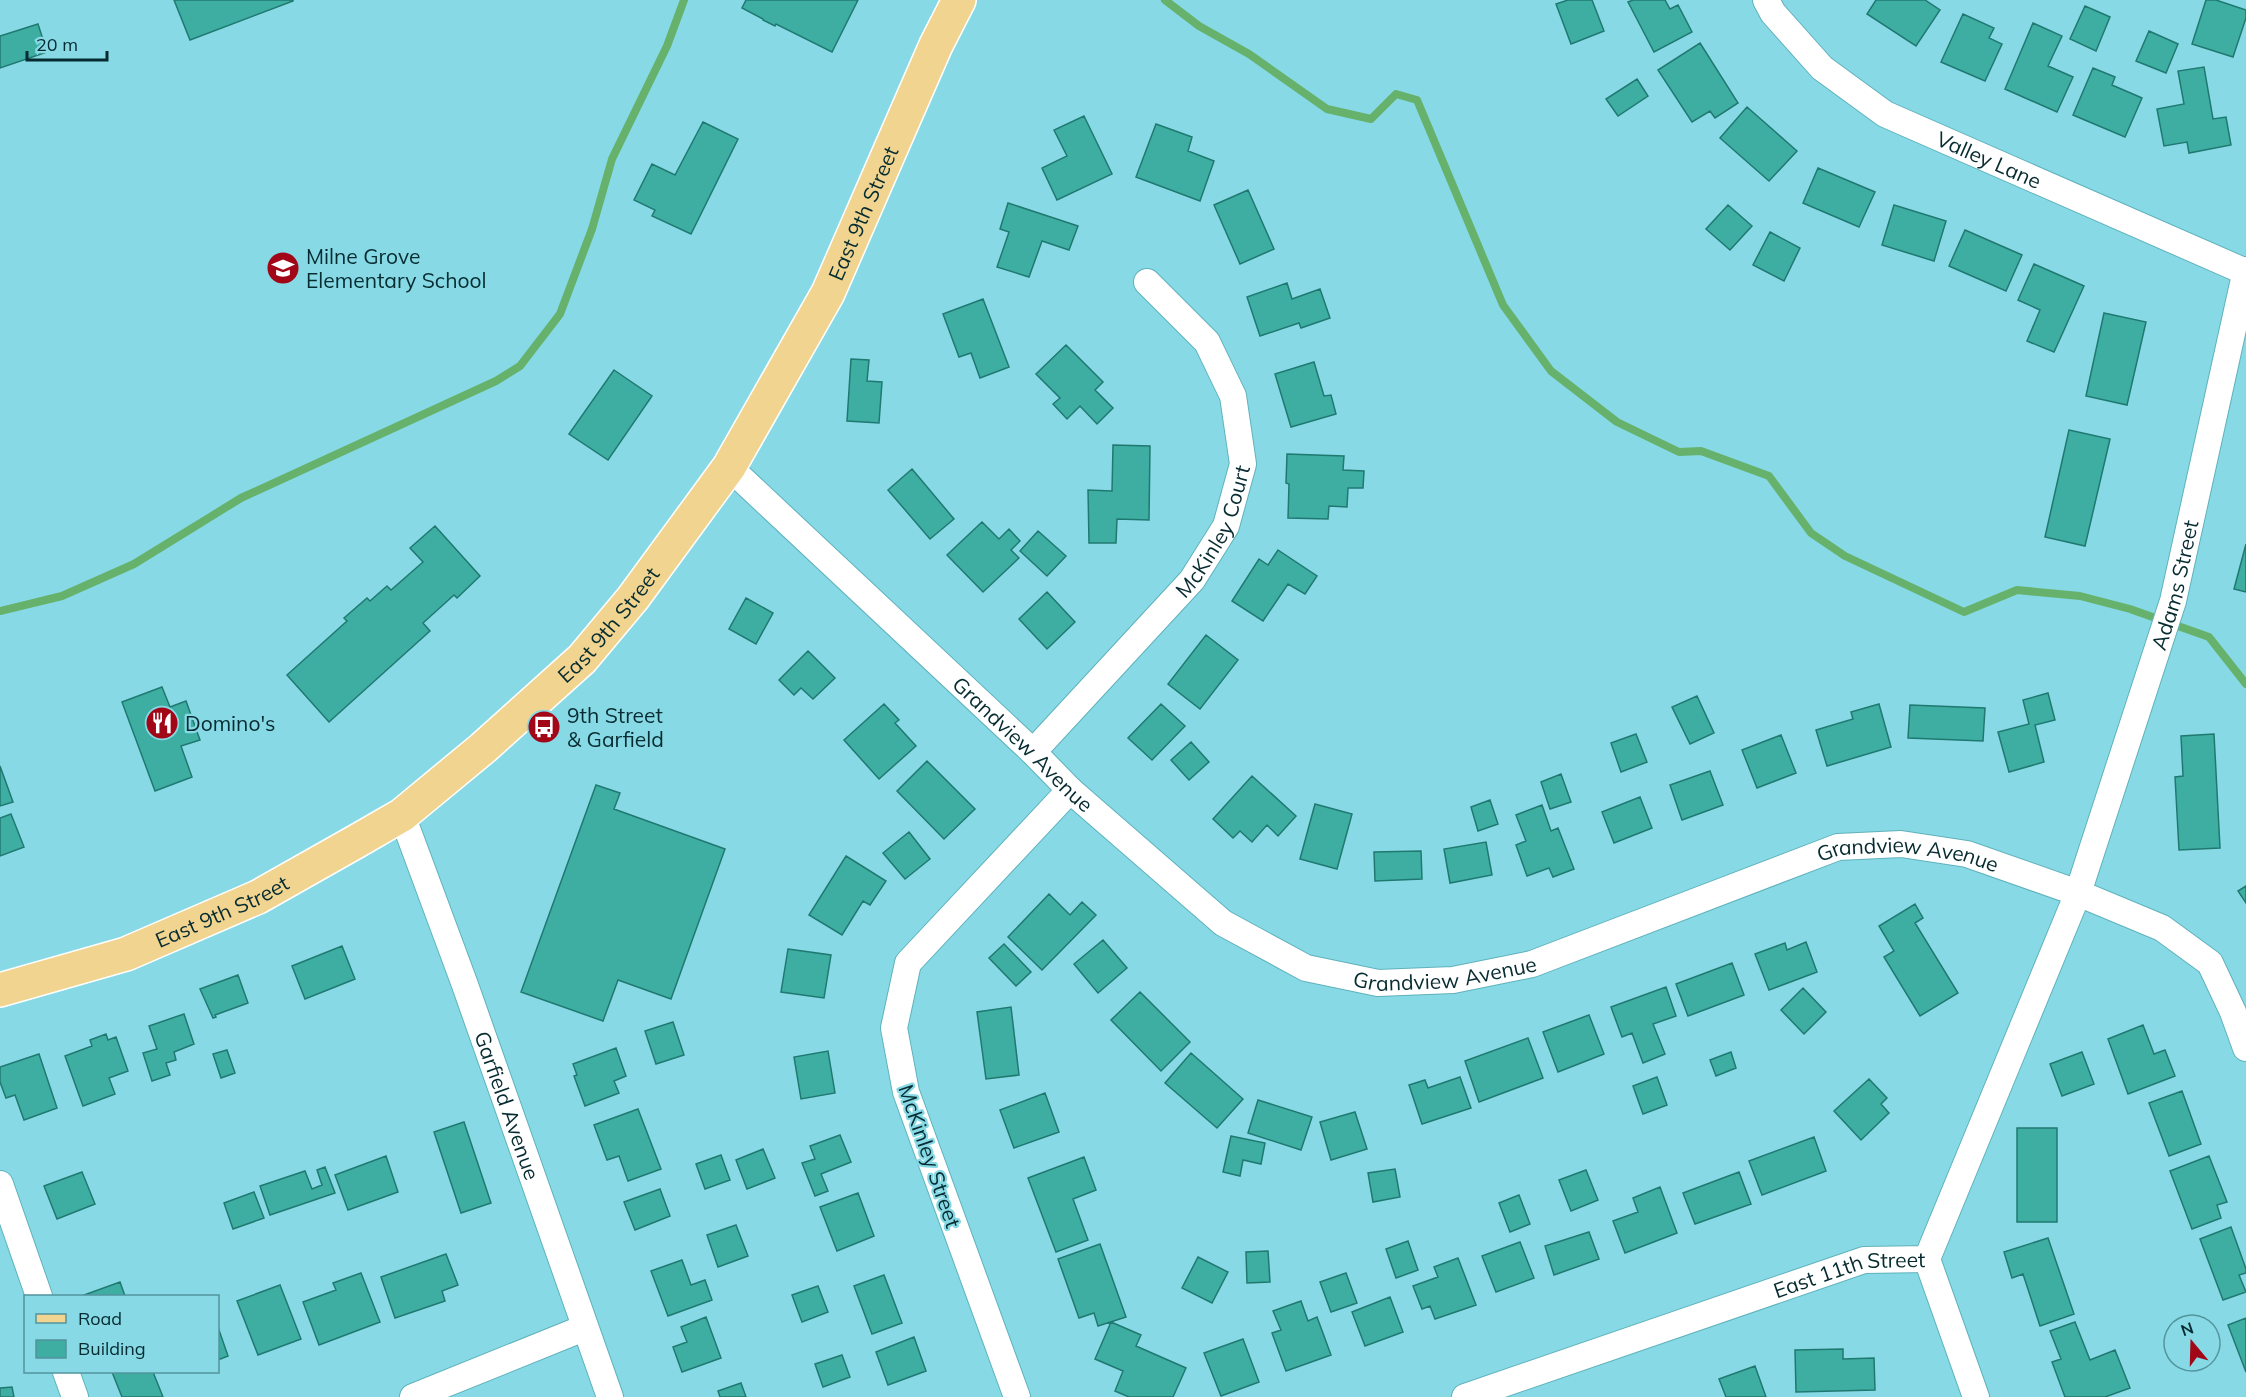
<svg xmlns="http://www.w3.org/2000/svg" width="2246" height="1397" font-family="Mulish,sans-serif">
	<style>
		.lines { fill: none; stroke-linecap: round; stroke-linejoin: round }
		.stream { stroke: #66b26c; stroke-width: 8 }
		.building { fill: #3eaea3; stroke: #207971; stroke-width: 1.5 }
		.minor-casing { stroke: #5fb2bc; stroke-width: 28 }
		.major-casing { stroke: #fff; stroke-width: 36 }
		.minor { stroke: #fff; stroke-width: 26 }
		.major { stroke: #f1d48f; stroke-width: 33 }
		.labels { text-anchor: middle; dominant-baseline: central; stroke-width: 4.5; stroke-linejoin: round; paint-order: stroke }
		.street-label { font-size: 21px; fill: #062b30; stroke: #87dae5 }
		.poi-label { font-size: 21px; fill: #062b30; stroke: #87dae5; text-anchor: start }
	</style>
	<rect width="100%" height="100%" fill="#87dae5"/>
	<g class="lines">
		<path class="stream" d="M 1165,0 L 1199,26 L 1249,54 L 1327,109 L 1371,119 L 1396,94 L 1417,100 L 1503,305 L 1551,371 L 1617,422 L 1679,452 L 1701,451 L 1769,476 L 1811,533 L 1845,556 L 1964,612 L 2017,590 L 2080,596 L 2130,609 L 2209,637 L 2246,684
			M 0,611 L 62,596 L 134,564 L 241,498 L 496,381 L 520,366 L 560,314 L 592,229 L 612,159 L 667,46 L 684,0"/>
	</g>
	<path class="building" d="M 174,0 L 293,0 L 293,1 L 190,40 Z
		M 746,0 L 858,0 L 832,52 L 776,24 L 775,26 L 763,20 L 763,19 L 742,8 Z
		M 1568,0 L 1592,0 L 1604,31 L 1571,44 L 1556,4 Z
		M 1633,0 L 1665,0 L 1670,9 L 1678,5 L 1692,32 L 1654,52 L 1628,2 Z
		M 1876,0 L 1925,0 L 1940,10 L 1916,46 L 1867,14 Z
		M 2206,0 L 2216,0 L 2246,10 L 2246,18 L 2233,57 L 2192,44 Z
		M 2085,6 L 2110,17 L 2096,51 L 2070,39 Z
		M 1963,14 L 1994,28 L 1989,38 L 2002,44 L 1985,81 L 1941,62 Z
		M 2033,23 L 2062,36 L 2048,66 L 2073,77 L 2057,112 L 2005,89 Z
		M 38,24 L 47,52 L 0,68 L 0,36 Z
		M 2149,31 L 2178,44 L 2166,73 L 2136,61 Z
		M 1700,43 L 1738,103 L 1715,118 L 1710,111 L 1692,122 L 1658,70 Z
		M 2204,67 L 2213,119 L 2226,117 L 2231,145 L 2189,153 L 2187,142 L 2164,146 L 2157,109 L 2184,104 L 2178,71 Z
		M 2093,68 L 2115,77 L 2112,85 L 2142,98 L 2125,137 L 2073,115 Z
		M 1637,79 L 1648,96 L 1618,116 L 1606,99 Z
		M 1747,107 L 1797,151 L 1769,181 L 1720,138 Z
		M 1084,116 L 1112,174 L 1057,200 L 1042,168 L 1067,156 L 1054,130 Z
		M 703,122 L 738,139 L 691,234 L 652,216 L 655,210 L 634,200 L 652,164 L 675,175 Z
		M 1156,124 L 1192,137 L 1188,151 L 1214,161 L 1200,201 L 1136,177 Z
		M 1818,168 L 1875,192 L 1859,227 L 1803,203 Z
		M 1248,190 L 1274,249 L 1240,264 L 1214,205 Z
		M 1008,203 L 1078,226 L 1069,250 L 1042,241 L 1029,277 L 997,267 L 1009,232 L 1000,229 Z
		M 1728,205 L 1752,226 L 1730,250 L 1706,229 Z
		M 1894,205 L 1946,221 L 1934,261 L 1882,245 Z
		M 1965,230 L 2022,255 L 2006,291 L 1949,266 Z
		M 1770,232 L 1800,248 L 1784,281 L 1753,265 Z
		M 2034,264 L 2084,286 L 2054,352 L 2027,341 L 2040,310 L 2018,300 Z
		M 1287,283 L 1292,299 L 1320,289 L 1330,318 L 1301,328 L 1299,323 L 1260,336 L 1247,297 Z
		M 983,299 L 1009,367 L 980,378 L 971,353 L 959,357 L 943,314 Z
		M 2104,313 L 2146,322 L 2127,405 L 2086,396 Z
		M 1066,345 L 1103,382 L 1095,390 L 1113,408 L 1097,424 L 1080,406 L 1067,419 L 1053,404 L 1060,398 L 1036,374 Z
		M 851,359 L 869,360 L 867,381 L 882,382 L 879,423 L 847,421 Z
		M 1314,362 L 1324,396 L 1331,395 L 1336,414 L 1291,427 L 1275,374 Z
		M 614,370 L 652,396 L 608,460 L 569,434 Z
		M 2069,430 L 2110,439 L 2085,546 L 2045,537 Z
		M 1113,445 L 1150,446 L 1149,520 L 1117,519 L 1116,543 L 1089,543 L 1088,490 L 1112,491 Z
		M 1287,454 L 1344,456 L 1343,470 L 1364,471 L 1363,488 L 1348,488 L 1347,507 L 1329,506 L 1328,519 L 1288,518 L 1289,484 L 1286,483 Z
		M 912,469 L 954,519 L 930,539 L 888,490 Z
		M 982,522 L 999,539 L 1009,529 L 1020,541 L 1011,550 L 1019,558 L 983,592 L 947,555 Z
		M 435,526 L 480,576 L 457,598 L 454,595 L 423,623 L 430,631 L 329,722 L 287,675 L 347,621 L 344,618 L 367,598 L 370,601 L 387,586 L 391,590 L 423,562 L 410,548 Z
		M 1038,531 L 1066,556 L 1047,576 L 1020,551 Z
		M 2246,544 L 2246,592 L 2234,589 Z
		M 1278,550 L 1317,576 L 1305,594 L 1288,584 L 1263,621 L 1232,601 L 1259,559 L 1268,565 Z
		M 1047,592 L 1075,622 L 1047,649 L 1019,619 Z
		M 746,598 L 773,613 L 756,644 L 729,629 Z
		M 1206,635 L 1238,660 L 1200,709 L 1168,684 Z
		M 808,651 L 835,678 L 813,699 L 801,688 L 794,695 L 779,680 Z
		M 162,687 L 170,707 L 186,701 L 200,740 L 181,746 L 192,777 L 155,791 L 122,702 Z
		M 2048,693 L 2055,720 L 2035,725 L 2044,762 L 2009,772 L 1998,732 L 2029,724 L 2023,700 Z
		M 1697,696 L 1714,733 L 1690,744 L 1672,707 Z
		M 884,704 L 899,720 L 895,723 L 916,746 L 879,779 L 844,740 Z
		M 1161,704 L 1185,726 L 1152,760 L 1128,738 Z
		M 1879,704 L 1891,747 L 1827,766 L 1816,730 L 1853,719 L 1851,712 Z
		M 1910,705 L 1985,708 L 1983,741 L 1908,738 Z
		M 1636,734 L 1647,762 L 1621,772 L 1611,743 Z
		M 2214,734 L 2220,848 L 2179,850 L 2175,777 L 2183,776 L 2181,736 Z
		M 1781,735 L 1796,773 L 1757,788 L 1742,750 Z
		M 1191,742 L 1209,762 L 1189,780 L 1171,760 Z
		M 927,761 L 975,809 L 944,839 L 897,791 Z
		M 0,766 L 13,802 L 0,806 Z
		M 1710,771 L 1723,805 L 1682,820 L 1670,785 Z
		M 1561,774 L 1571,802 L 1550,809 L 1541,782 Z
		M 1252,776 L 1296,816 L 1278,836 L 1267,825 L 1252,842 L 1240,831 L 1233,838 L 1213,819 Z
		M 596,785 L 620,793 L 614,809 L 725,849 L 671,999 L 618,980 L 603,1021 L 521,992 Z
		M 1640,797 L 1652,828 L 1614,843 L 1602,812 Z
		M 1490,800 L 1498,824 L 1478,831 L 1471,807 Z
		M 1315,804 L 1352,814 L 1337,869 L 1300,859 Z
		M 1542,805 L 1551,831 L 1558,828 L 1574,869 L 1553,877 L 1549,868 L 1527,876 L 1516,845 L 1526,841 L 1516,815 Z
		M 11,814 L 24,847 L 0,856 L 0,818 Z
		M 909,832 L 930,859 L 905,879 L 883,853 Z
		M 1486,842 L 1492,875 L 1450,883 L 1444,849 Z
		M 1421,851 L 1422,879 L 1375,881 L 1374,852 Z
		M 846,856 L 886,881 L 870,905 L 863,901 L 842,935 L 809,915 Z
		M 2246,886 L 2246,903 L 2238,891 Z
		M 1049,894 L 1070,915 L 1082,902 L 1096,915 L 1042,970 L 1008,937 Z
		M 1915,904 L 1923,918 L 1915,923 L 1958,993 L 1920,1016 L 1884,957 L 1894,951 L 1879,926 Z
		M 1103,940 L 1127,968 L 1098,993 L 1074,964 Z
		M 1806,942 L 1817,972 L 1769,990 L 1755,954 L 1785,943 L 1787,950 Z
		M 1004,944 L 1031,972 L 1016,986 L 989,958 Z
		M 342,946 L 355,979 L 305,999 L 292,966 Z
		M 788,949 L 831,955 L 824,998 L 781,992 Z
		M 1732,963 L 1744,995 L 1688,1016 L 1676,984 Z
		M 238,975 L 248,1003 L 215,1015 L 216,1017 L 213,1018 L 200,989 Z
		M 1666,987 L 1676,1016 L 1653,1024 L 1665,1054 L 1643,1063 L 1632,1033 L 1622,1037 L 1611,1007 Z
		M 1803,988 L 1826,1012 L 1804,1034 L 1781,1010 Z
		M 1140,992 L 1190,1042 L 1161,1071 L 1111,1020 Z
		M 1011,1007 L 1019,1075 L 986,1079 L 977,1012 Z
		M 184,1014 L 194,1044 L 174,1052 L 176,1060 L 166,1063 L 170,1075 L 152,1081 L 143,1053 L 157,1049 L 149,1026 Z
		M 1589,1015 L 1604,1054 L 1558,1072 L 1543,1032 Z
		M 673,1022 L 684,1055 L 656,1064 L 645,1031 Z
		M 2143,1025 L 2154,1054 L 2165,1050 L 2175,1076 L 2128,1094 L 2108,1039 Z
		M 106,1034 L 108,1040 L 116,1037 L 128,1071 L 109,1078 L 115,1094 L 83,1106 L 65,1056 L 92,1046 L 90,1040 Z
		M 1528,1038 L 1543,1078 L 1479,1102 L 1465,1061 Z
		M 616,1048 L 626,1076 L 614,1081 L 619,1093 L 585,1106 L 574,1076 L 577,1075 L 573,1064 Z
		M 227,1050 L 235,1073 L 221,1078 L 213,1054 Z
		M 828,1051 L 835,1093 L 801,1099 L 794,1057 Z
		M 1731,1052 L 1736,1068 L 1716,1076 L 1710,1060 Z
		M 2082,1052 L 2094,1084 L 2062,1096 L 2050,1064 Z
		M 1191,1053 L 1243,1099 L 1217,1128 L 1165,1083 Z
		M 39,1054 L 57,1108 L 24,1120 L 15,1095 L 6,1098 L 0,1082 L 0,1067 Z
		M 1460,1077 L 1471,1108 L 1422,1124 L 1409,1085 L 1425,1080 L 1428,1088 Z
		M 1657,1077 L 1667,1105 L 1643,1114 L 1633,1086 Z
		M 1869,1079 L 1887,1098 L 1881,1104 L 1889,1113 L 1861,1140 L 1834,1111 Z
		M 2182,1091 L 2201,1144 L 2169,1156 L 2149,1103 Z
		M 1045,1093 L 1059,1132 L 1014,1148 L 1000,1110 Z
		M 1258,1100 L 1312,1117 L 1301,1150 L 1248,1133 Z
		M 638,1109 L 661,1169 L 628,1181 L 619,1156 L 607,1160 L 594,1125 Z
		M 1355,1112 L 1367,1149 L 1331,1160 L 1320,1122 Z
		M 464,1122 L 491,1203 L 461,1213 L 434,1132 Z
		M 2017,1128 L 2057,1128 L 2057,1222 L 2017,1222 Z
		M 840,1135 L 851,1162 L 821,1174 L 828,1191 L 815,1196 L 802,1163 L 815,1159 L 810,1146 Z
		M 1231,1136 L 1265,1143 L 1261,1164 L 1243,1160 L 1240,1176 L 1223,1172 Z
		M 1814,1137 L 1826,1171 L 1762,1195 L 1749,1161 Z
		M 763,1149 L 775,1178 L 747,1189 L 736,1160 Z
		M 721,1155 L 730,1180 L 705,1189 L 696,1164 Z
		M 386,1156 L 398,1192 L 348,1210 L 335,1175 Z
		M 2209,1156 L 2227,1202 L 2217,1205 L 2221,1218 L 2192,1229 L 2170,1171 Z
		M 1084,1157 L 1096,1190 L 1073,1199 L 1088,1240 L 1056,1252 L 1028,1178 Z
		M 325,1167 L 335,1193 L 270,1215 L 260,1186 L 305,1171 L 312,1189 L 322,1185 L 317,1170 Z
		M 1395,1169 L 1400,1197 L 1373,1202 L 1368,1173 Z
		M 1586,1170 L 1598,1200 L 1571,1211 L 1559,1180 Z
		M 82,1172 L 95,1204 L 57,1219 L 44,1186 Z
		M 1739,1172 L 1751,1204 L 1695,1224 L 1683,1193 Z
		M 1660,1187 L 1677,1233 L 1625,1253 L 1613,1221 L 1638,1212 L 1633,1198 Z
		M 660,1189 L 670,1216 L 635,1230 L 624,1202 Z
		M 254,1192 L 264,1218 L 233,1229 L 224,1203 Z
		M 858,1193 L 874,1236 L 837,1251 L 820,1207 Z
		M 1519,1195 L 1530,1224 L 1510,1232 L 1499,1203 Z
		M 736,1225 L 748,1256 L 718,1267 L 707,1235 Z
		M 2231,1227 L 2246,1269 L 2246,1273 L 2239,1275 L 2246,1292 L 2223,1300 L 2200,1239 Z
		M 1589,1232 L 1599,1259 L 1554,1275 L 1545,1246 Z
		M 2048,1238 L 2074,1314 L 2040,1326 L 2023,1274 L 2012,1278 L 2004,1252 Z
		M 1408,1241 L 1418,1270 L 1396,1278 L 1386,1249 Z
		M 1520,1242 L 1534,1278 L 1496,1292 L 1482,1256 Z
		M 1100,1244 L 1126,1317 L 1098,1326 L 1094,1313 L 1079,1318 L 1058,1259 Z
		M 1268,1251 L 1270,1282 L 1247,1283 L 1246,1252 Z
		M 446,1254 L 458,1285 L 442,1291 L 445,1301 L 395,1318 L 381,1277 Z
		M 1198,1257 L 1228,1272 L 1212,1303 L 1182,1288 Z
		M 1458,1258 L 1476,1305 L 1435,1319 L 1430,1306 L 1422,1309 L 1413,1286 L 1438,1277 L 1434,1267 Z
		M 682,1260 L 691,1285 L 705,1280 L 712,1300 L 668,1316 L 651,1271 Z
		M 361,1273 L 380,1322 L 319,1345 L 303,1302 L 336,1290 L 333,1283 Z
		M 1346,1273 L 1357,1303 L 1331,1312 L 1320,1282 Z
		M 884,1275 L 902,1323 L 872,1334 L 854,1286 Z
		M 120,1282 L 125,1296 L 85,1296 L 84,1295 Z
		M 280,1285 L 301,1339 L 258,1355 L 237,1301 Z
		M 818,1286 L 828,1312 L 802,1322 L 792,1295 Z
		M 1390,1297 L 1403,1332 L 1365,1346 L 1352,1312 Z
		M 1301,1301 L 1308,1321 L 1317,1317 L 1331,1355 L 1286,1371 L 1272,1333 L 1281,1330 L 1273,1311 Z
		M 706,1317 L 721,1358 L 682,1372 L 673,1347 L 687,1342 L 681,1327 Z
		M 2204,1318 L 2207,1325 L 2186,1325 Z
		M 2246,1318 L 2246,1372 L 2228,1325 Z
		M 1111,1322 L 1141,1335 L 1136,1346 L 1186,1368 L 1173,1397 L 1129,1397 L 1115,1391 L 1123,1371 L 1095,1359 Z
		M 2075,1322 L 2090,1360 L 2115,1350 L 2130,1388 L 2105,1397 L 2065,1397 L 2052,1362 L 2061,1359 L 2050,1331 Z
		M 219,1330 L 228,1356 L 218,1360 L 218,1331 Z
		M 914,1337 L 926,1371 L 888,1385 L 876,1352 Z
		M 1243,1339 L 1259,1382 L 1221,1396 L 1204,1353 Z
		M 1843,1349 L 1843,1359 L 1874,1358 L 1875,1390 L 1796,1392 L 1795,1350 Z
		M 842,1355 L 850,1377 L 823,1387 L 815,1364 Z
		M 1755,1366 L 1766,1397 L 1726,1397 L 1719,1379 Z
		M 112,1372 L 153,1372 L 163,1397 L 122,1397 Z
		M 741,1383 L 746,1397 L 720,1397 L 718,1391 Z
		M 12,1387 L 14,1397 L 0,1397 L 0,1388 Z"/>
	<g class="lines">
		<g class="minor-casing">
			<g id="minor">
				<path id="s1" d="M 1766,0 L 1773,13 L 1822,68 L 1885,114 L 2246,272"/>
				<path id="s2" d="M 729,467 L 1033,752 L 1070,790 L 1223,923 L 1306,968 L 1378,983 L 1453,980 L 1532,964 L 1838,847 L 1901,844 L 1967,854 L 2078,893 L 2162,928 L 2210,963 L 2233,1012 L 2246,1048"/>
				<path id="s3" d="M 1033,752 L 1192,580 L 1226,526 L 1243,464 L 1233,396 L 1207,342 L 1147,282"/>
				<path id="s4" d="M 402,815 L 465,985 L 610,1397"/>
				<path d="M 0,1184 L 39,1296"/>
				<path d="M 1927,1259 L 1976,1397"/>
				<path d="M 66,1372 L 75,1397"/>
				<path d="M 413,1397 L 584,1328"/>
				<path d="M 1017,1397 L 906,1092 L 894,1028 L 908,963 L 1070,790"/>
				<path id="s5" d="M 1465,1397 L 1864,1260 L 1927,1259 L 2078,893 L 2173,601 L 2246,270"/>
			</g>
		</g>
		<g class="major-casing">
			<g id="major">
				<path id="s6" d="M 0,990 L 126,954 L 258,897 L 357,841 L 402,815 L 483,748 L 582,659 L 633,598 L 729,467 L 828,293 L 936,45 L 959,0"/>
			</g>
		</g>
		<use href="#minor" class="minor"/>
		<use href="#major" class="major"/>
	</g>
	<defs>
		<g id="school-disc" transform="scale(1.725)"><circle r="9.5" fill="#a20717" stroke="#87dae5"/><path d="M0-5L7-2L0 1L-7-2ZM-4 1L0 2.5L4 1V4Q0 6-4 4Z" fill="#fff"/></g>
		<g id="restaurant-disc" transform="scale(1.725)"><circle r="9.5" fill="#a20717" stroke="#87dae5"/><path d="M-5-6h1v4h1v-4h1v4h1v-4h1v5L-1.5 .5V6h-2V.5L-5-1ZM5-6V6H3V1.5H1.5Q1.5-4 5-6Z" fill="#fff"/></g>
		<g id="bus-disc" transform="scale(1.725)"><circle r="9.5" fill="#a20717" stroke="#87dae5"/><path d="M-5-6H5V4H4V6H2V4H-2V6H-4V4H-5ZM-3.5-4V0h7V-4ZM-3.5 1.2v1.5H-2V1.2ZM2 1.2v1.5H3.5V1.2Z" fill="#fff"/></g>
	</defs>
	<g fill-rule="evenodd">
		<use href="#school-disc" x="283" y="268"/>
		<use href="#restaurant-disc" x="162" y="723"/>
		<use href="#bus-disc" x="544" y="727"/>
	</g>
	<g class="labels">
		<g class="street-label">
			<text stroke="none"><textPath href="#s1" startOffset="280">Valley Lane</textPath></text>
			<text stroke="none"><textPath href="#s6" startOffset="1208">East 9th Street</textPath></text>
			<text stroke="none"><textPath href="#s3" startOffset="288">McKinley Court</textPath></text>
			<text stroke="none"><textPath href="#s5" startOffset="1204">Adams Street</textPath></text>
			<text stroke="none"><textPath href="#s6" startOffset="722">East 9th Street</textPath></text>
			<text stroke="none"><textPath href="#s2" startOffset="404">Grandview Avenue</textPath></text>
			<text stroke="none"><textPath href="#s2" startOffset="1394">Grandview Avenue</textPath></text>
			<text stroke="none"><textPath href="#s6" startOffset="236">East 9th Street</textPath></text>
			<text stroke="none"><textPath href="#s2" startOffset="908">Grandview Avenue</textPath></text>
			<text stroke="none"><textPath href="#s4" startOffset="309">Garfield Avenue</textPath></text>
			<text transform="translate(930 1156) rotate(71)">McKinley Street</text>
			<text stroke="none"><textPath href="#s5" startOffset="405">East 11th Street</textPath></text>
		</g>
		<g class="poi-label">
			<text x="306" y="256">Milne Grove<tspan x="306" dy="24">Elementary School</tspan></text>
			<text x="567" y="715">9th Street<tspan x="567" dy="24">&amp; Garfield</tspan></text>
			<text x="185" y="723">Domino's</text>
		</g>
	</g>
	<rect x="24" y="1295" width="195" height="78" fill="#87dae5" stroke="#53949d" stroke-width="1.5"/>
	<rect x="36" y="1314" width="30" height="9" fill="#f1d48f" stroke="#53949d" stroke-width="1.5"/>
	<text x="78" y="1325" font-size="18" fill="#062b30">Road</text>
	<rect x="36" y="1340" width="30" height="18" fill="#3eaea3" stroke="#53949d" stroke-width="1.5"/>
	<text x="78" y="1355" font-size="18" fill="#062b30">Building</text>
	<g transform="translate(2192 1343) rotate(341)"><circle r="28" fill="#87dae5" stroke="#53949d" stroke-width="1.5"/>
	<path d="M0-4.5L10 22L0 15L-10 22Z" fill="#a20717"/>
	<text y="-9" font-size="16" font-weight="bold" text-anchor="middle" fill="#062b30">N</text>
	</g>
	<path d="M27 51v9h80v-9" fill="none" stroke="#062b30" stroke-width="3"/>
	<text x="36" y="51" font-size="18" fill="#062b30" stroke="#87dae5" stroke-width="4.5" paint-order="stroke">20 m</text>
</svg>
